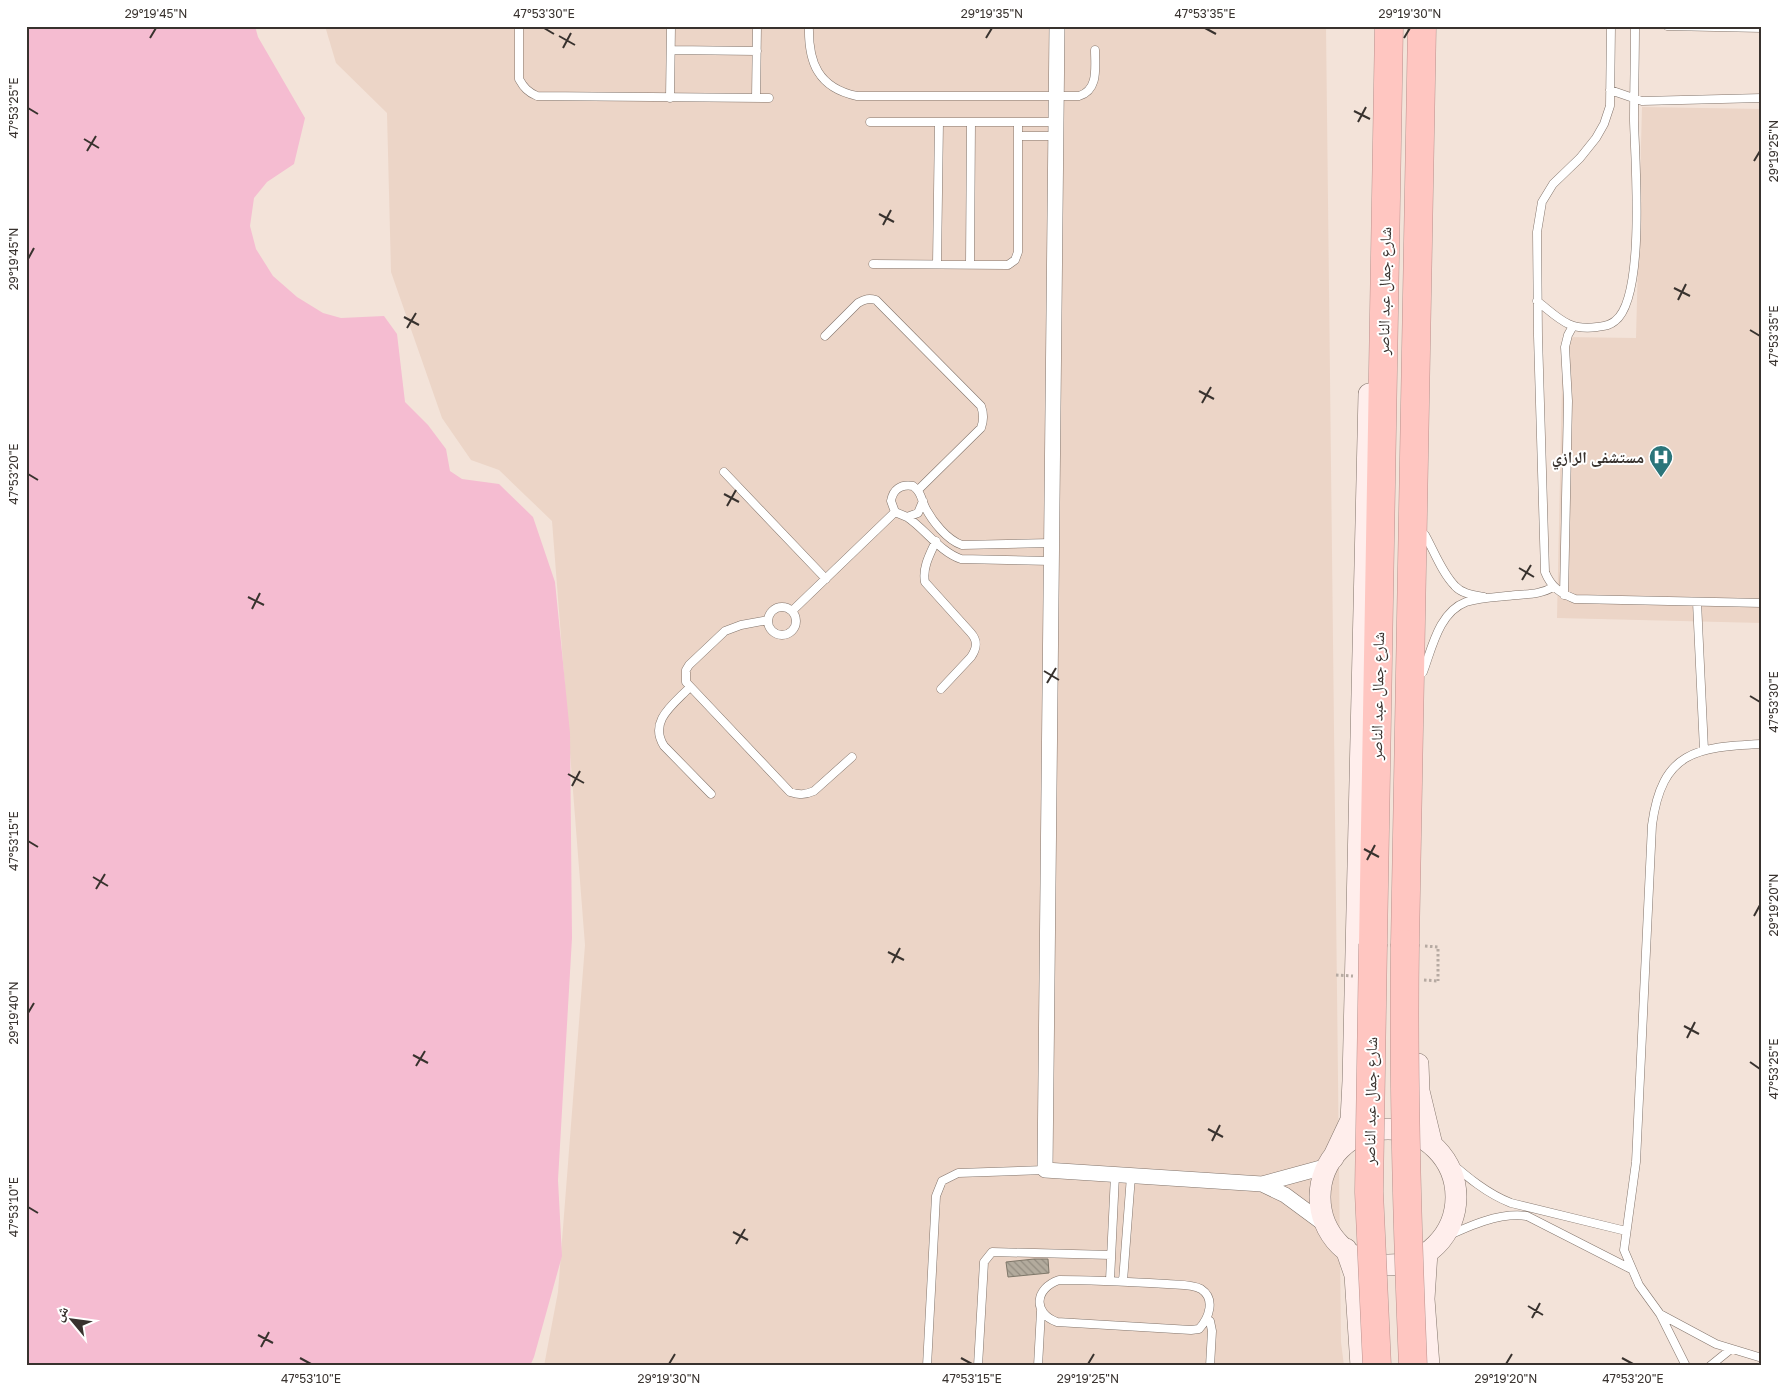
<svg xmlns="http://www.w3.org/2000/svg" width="1788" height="1392" font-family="'Golos Text','Noto Naskh Arabic',sans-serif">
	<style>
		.built { fill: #ecd5c7 }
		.water { fill: #f5bcd1 }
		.building { fill: url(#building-back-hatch); stroke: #7e7769 }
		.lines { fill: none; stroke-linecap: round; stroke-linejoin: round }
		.lane-casing { stroke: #82746b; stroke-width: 9 }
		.street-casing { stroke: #82746b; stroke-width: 16 }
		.secondary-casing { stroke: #82746b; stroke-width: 22 }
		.highway-casing { stroke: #b9928e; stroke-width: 29 }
		.path { stroke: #b6aaa2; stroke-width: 3; stroke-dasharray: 2.5 2.5; stroke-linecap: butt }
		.lane { stroke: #fff; stroke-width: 8 }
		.street { stroke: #fff; stroke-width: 15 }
		.secondary { stroke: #ffeeec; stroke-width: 21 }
		.highway { stroke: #ffc6c1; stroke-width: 28 }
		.highway-bridge-casing { stroke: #b9928e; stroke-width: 29; stroke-linecap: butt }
		.path-bridge { stroke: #b6aaa2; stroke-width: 3; stroke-dasharray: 2.5 2.5; stroke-linecap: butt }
		.highway-bridge { stroke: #ffc6c1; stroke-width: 28 }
		.ticks { fill: none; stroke: #38322e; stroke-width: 2 }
		.labels { text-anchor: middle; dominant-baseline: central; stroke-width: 4; stroke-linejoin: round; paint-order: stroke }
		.street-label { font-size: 16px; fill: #38322e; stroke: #fff }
		.poi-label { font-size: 16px; font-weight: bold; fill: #38322e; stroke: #fff; text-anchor: end }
		.neatline { fill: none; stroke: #38322e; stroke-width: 2 }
		.ticks-label { font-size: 12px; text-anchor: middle; fill: #38322e }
	</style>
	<defs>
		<pattern id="building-back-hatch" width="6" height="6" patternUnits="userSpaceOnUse" patternTransform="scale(1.25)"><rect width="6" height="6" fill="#b3ab9d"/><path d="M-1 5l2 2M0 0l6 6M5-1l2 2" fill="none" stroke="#938c80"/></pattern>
	</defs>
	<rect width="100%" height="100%" fill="#f3e3d9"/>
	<path class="built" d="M 325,26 L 1326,26 L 1341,1342 L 1344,1366 L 544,1366 L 558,1292 L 585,945 L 552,521 L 499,470 L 471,460 L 442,418 L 391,272 L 387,113 L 336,63 Z
		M 1642,107 L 1762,109 L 1762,623 L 1557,618 L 1563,337 L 1636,338 Z"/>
	<path class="water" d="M 26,26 L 255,26 L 258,37 L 305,118 L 294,164 L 267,182 L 254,198 L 250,226 L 256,249 L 273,276 L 297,297 L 323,313 L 341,318 L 384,316 L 397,334 L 405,402 L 428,425 L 446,449 L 450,471 L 462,479 L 499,484 L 533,517 L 555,582 L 570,733 L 572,938 L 558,1180 L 562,1256 L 534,1357 L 530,1366 L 26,1366 Z"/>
	<path class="building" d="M 1034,1259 L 1048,1259 L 1049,1273 L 1008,1277 L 1006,1262 Z"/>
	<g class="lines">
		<g class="lane-casing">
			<path id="lane" d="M 519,26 L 519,79 C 524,88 528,92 537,96 L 769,98
				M 809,26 C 808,62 818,88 857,96 L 1079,96 C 1099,90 1095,67 1095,50
				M 1611,26 L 1610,106 L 1604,124 L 1596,138 L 1580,158 L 1553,184 L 1542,202 L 1537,232 L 1538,336 L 1545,572 C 1551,587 1560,593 1575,599 L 1762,603
				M 1667,26 L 1762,28
				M 671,50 L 757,51
				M 1610,90 L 1642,101 L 1762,98
				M 670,98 L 671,26
				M 756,98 L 757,26
				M 870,122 L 1056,122
				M 1018,136 L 1056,136
				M 873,264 L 1008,265 L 1015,260 L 1018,252 L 1018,123
				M 937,264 L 939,122
				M 970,264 L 971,122
				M 1537,301 C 1559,318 1568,331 1597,327 C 1604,326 1609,326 1615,321 C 1646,298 1635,160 1634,121 C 1634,90 1635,58 1635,26
				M 825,336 L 858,303 C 865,299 869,298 876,300 L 981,406 C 984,414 984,420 981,428 L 918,490
				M 724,472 L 826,579
				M 923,501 L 918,513 L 907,517 L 895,512 L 891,501 C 893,489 901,484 913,486 C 921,492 921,498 925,507 C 932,521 947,540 962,545 L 1052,543
				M 907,517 C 925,529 940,552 961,559 L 1052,561
				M 1425,535 C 1434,551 1442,573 1455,586 C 1462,594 1474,595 1484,597
				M 936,541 C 930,554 922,568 925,582 L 971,633 C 978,641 977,648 971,657 L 941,689
				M 1564,595 L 1568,401 L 1565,347 L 1568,335 L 1573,326
				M 1697,602 L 1704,750
				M768 621a14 14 0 1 1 28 0a14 14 0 1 1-28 0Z
				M 792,611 L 895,512
				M 768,620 L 741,625 L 725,631 L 689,665 L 686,670 L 686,682 L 790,792 C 799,795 805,795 814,791 L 852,757
				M 1423,672 C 1432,648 1439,612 1466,602 C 1482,597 1500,597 1516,595 C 1529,594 1542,594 1553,587
				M 690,687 C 674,704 648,721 664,746 L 711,794
				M 1762,744 C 1696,747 1662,751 1652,825 L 1636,1162 L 1624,1250 L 1639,1285 L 1660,1314 L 1716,1344 L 1762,1358
				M 1443,1156 C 1464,1174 1485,1193 1511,1203 L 1626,1231
				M 1441,1239 C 1467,1227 1498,1212 1527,1216 L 1631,1269
				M 1059,1280 C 1095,1280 1131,1282 1167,1284 C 1177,1285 1192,1284 1201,1289 C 1216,1299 1209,1318 1199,1329 L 1191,1330 L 1057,1322 C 1032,1313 1035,1288 1059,1280 Z
				M 1110,1280 L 1115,1175
				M 1123,1281 L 1131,1176
				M 1660,1314 L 1686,1366
				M 1207,1319 L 1210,1321 L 1212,1331 L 1210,1366
				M 927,1366 L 936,1196 L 942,1181 L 958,1173 L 1045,1170
				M 978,1366 L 984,1262 L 992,1252 L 1111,1255
				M 1038,1366 L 1041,1311
				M 1710,1366 L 1731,1349"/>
		</g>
		<g class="street-casing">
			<path id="street" d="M 1057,26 L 1045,1170 L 1262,1184 L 1328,1166
				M 1262,1184 L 1285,1195 L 1327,1226"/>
		</g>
		<g class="secondary-casing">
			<path id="secondary" d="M 1418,1064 L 1419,1091 L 1432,1145
				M1320 1197a68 68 0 1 1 136 0a68 68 0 1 1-136 0Z
				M 1333,1158 L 1351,1120 L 1353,1081 L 1369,394
				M 1346,1249 L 1355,1275 L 1361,1366
				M 1427,1252 L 1424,1299 L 1429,1366"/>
		</g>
		<g class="highway-casing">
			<path id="highway" d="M 1373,944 L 1389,26
				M 1405,944 L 1422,26"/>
		</g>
		<path class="path" d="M 1425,946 L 1438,947 L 1438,981"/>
		<use href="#lane" class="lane"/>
		<use href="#street" class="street"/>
		<use href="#secondary" class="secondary"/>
		<use href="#highway" class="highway"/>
		<g class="highway-bridge-casing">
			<path id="highway-bridge" d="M 1373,944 L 1369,1192 L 1377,1366
				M 1405,944 C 1403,1085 1407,1225 1413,1366"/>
		</g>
		<path class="path-bridge" d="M 1336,975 L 1353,976
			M 1424,980 L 1438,981"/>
		<use href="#highway-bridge" class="highway-bridge"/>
	</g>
	<path class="ticks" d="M 544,28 L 554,34M 1205,28 L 1216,34M 559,36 L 575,45M 150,38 L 156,28M 986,38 L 992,28M 1404,38 L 1410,28M 563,48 L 571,33M 28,108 L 38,114M 1354,111 L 1370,119M 1358,122 L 1366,107M 84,139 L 99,148M 87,151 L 96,136M 1754,161 L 1760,151M 879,214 L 894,222M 883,225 L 891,210M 28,259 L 34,248M 1674,288 L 1690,296M 1678,300 L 1686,284M 404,317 L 419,325M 407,328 L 416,313M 1750,330 L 1760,336M 1199,391 L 1214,399M 1202,403 L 1211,387M 28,474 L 38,480M 724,494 L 739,502M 727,506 L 736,490M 1519,568 L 1534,577M 1522,580 L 1531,565M 248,597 L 264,605M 252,609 L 260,593M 1044,671 L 1059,680M 1047,683 L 1056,668M 1750,696 L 1760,702M 568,774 L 584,783M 572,786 L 580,771M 28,841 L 38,847M 1364,849 L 1379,857M 1367,860 L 1375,845M 93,877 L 108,886M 96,889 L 105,874M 1754,916 L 1760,905M 888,952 L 904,960M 892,963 L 900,948M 28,1013 L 34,1003M 1684,1026 L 1699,1034M 1687,1038 L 1695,1022M 413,1055 L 428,1063M 1750,1062 L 1760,1069M 416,1066 L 425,1051M 1208,1129 L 1223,1137M 1212,1141 L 1220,1125M 28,1207 L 38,1213M 733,1232 L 748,1240M 736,1244 L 745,1229M 1528,1306 L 1543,1315M 1532,1318 L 1540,1303M 258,1335 L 273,1343M 261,1347 L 269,1332M 300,1358 L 311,1364M 961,1358 L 972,1364M 1622,1358 L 1633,1364M 669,1364 L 675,1354M 1088,1364 L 1094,1354M 1506,1364 L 1512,1354"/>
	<defs>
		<g id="hospital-pin" transform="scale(1.25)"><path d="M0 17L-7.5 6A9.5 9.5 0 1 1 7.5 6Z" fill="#2b757a" stroke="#fff"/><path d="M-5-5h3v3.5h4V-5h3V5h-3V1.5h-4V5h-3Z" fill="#fff"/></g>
	</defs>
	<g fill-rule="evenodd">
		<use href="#hospital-pin" x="1661" y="457"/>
	</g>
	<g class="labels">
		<g class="street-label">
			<text transform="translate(1384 291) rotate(-89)">شارع جمال عبد الناصر</text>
			<text transform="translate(1377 696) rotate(-89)">شارع جمال عبد الناصر</text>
			<text transform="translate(1370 1101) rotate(-89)">شارع جمال عبد الناصر</text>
		</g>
		<g class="poi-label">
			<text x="1644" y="457">مستشفى الرازي</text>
		</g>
	</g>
	<rect width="1788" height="1392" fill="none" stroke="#ffffff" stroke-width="55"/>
	<g transform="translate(72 1320) rotate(299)" stroke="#ffffff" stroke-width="4" paint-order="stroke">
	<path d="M0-4L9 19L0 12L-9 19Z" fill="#38322e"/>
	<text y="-8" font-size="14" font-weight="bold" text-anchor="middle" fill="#38322e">ش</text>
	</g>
	<rect x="28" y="28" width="1732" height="1336" class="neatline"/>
	<g class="ticks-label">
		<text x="156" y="18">29°19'45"N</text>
		<text x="544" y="18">47°53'30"E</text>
		<text x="992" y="18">29°19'35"N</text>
		<text x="1205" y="18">47°53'35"E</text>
		<text x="1410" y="18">29°19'30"N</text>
		<text transform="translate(14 108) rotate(-90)" y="4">47°53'25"E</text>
		<text transform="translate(1774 151) rotate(-90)" y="4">29°19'25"N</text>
		<text transform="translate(14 259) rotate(-90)" y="4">29°19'45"N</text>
		<text transform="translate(1774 336) rotate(-90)" y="4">47°53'35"E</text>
		<text transform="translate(14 474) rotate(-90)" y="4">47°53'20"E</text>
		<text transform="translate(1774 702) rotate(-90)" y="4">47°53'30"E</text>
		<text transform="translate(14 841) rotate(-90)" y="4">47°53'15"E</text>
		<text transform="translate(1774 905) rotate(-90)" y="4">29°19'20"N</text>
		<text transform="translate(14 1013) rotate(-90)" y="4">29°19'40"N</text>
		<text transform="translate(1774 1069) rotate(-90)" y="4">47°53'25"E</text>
		<text transform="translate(14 1207) rotate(-90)" y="4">47°53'10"E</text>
		<text x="311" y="1383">47°53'10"E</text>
		<text x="669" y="1383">29°19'30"N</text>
		<text x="972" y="1383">47°53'15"E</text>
		<text x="1088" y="1383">29°19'25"N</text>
		<text x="1506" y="1383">29°19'20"N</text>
		<text x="1633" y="1383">47°53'20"E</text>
	</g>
</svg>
